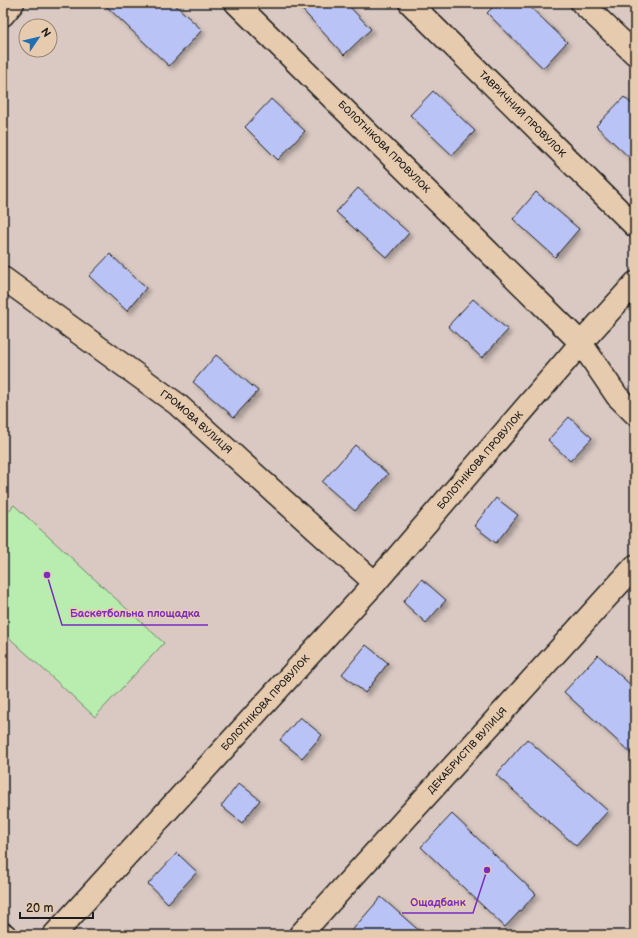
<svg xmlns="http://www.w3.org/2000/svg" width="638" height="938" font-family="'Balsamiq Sans',sans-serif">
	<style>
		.green { fill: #b8edaf; stroke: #6a8466 }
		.building { fill: #bac3f5; stroke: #1c1c1c; filter: url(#shadow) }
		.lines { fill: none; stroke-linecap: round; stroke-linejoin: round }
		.street-casing { stroke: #1c1c1c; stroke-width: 25 }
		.street { stroke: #e7cbae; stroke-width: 22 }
		.labels { text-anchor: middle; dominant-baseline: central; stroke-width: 3; stroke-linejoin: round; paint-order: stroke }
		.street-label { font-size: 10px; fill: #1c1c1c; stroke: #e7cbae }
		.leader { fill: none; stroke: #7b2cbf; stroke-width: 1.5 }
		.callout-dot { fill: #7b2cbf; stroke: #e7cbae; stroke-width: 1.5 }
		.callout-label { font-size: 11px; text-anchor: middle; font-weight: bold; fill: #7b2cbf; stroke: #e7cbae; stroke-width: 3; stroke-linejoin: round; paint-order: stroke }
	</style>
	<defs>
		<filter id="shadow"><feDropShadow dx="3.5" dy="3.5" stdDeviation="2" flood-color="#0004"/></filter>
	</defs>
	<rect width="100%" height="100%" fill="#dac9c3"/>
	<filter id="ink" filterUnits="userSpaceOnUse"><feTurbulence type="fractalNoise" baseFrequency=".025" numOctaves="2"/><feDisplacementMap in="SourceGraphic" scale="8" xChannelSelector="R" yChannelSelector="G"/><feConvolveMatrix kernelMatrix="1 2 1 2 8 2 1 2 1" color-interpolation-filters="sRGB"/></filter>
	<g filter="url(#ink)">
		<path class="green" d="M 14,505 L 164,643 L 95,717 L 3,632 L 3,518 Z"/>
		<path class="building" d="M 103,3 L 173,3 L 202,30 L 169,66 Z
			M 296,3 L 346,3 L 371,29 L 344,55 Z
			M 497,3 L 526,3 L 567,42 L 543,68 L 487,13 Z
			M 433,91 L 475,131 L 452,155 L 410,115 Z
			M 624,97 L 635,107 L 635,163 L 596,126 Z
			M 271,99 L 305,131 L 278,160 L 245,127 Z
			M 358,188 L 409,233 L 387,258 L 336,212 Z
			M 536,192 L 579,229 L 555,257 L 513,219 Z
			M 110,254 L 146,288 L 127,311 L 89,276 Z
			M 473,299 L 508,330 L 482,358 L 448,326 Z
			M 216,355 L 258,391 L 234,417 L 193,382 Z
			M 569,417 L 592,438 L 570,461 L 548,440 Z
			M 355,445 L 388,474 L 355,511 L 322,482 Z
			M 496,498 L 518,515 L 496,543 L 474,526 Z
			M 422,579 L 446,600 L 426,623 L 403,602 Z
			M 366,645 L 388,663 L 365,693 L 342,674 Z
			M 598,655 L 635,689 L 635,757 L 564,692 Z
			M 300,717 L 322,735 L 302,758 L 280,740 Z
			M 527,739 L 608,811 L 576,846 L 496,775 Z
			M 239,783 L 260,800 L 242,823 L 221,806 Z
			M 452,814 L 536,894 L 505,927 L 421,847 Z
			M 177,853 L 197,872 L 168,903 L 148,884 Z
			M 381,897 L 424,935 L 348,935 Z"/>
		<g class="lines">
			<g class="street-casing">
				<g id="street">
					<path id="s1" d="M 410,3 L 635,226"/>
					<path d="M 582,3 L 635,54"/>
					<path d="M 3,15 L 13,3"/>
					<path id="s2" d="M 3,278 L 177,404 L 375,583"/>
					<path d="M 635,283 L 581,343 L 617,396 L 635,414"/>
					<path d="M 3,934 L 5,935"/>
					<path id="s3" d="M 54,935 L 375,583 L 581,343 L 236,3"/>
					<path id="s4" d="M 300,935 L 635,566"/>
				</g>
			</g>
			<use href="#street" class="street"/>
		</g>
	</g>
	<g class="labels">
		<g class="street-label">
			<text stroke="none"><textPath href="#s1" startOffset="158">ТАВРИЧНИЙ ПРОВУЛОК</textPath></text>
			<text transform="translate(384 147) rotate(45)">БОЛОТНІКОВА ПРОВУЛОК</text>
			<text stroke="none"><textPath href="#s2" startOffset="241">ГРОМОВА ВУЛИЦЯ</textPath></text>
			<text stroke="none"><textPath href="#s3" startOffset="638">БОЛОТНІКОВА ПРОВУЛОК</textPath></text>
			<text stroke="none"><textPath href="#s3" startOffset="314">БОЛОТНІКОВА ПРОВУЛОК</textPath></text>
			<text stroke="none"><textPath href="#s4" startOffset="249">ДЕКАБРИСТІВ ВУЛИЦЯ</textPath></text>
		</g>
	</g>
	<path class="leader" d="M47 575L62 625H208M487 870L473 913H402"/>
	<g class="callout-dot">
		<circle cx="47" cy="575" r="4"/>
		<circle cx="487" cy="870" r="4"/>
	</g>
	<g class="callout-label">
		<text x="135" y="617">Баскетбольна площадка</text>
		<text x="438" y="906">Ощадбанк</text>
	</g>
	<rect width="638" height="938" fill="none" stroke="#e7cbae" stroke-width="16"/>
	<rect x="8" y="8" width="622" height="922" fill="none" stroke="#1c1c1c" stroke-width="1.5" filter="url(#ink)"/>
	<g transform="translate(38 38) rotate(55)"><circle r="19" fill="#e7cbae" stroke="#968574"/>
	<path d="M0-3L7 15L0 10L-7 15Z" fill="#1f6fb2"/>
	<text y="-6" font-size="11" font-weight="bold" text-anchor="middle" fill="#1c1c1c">N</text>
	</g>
	<path d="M20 912v6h73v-6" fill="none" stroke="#1c1c1c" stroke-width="2"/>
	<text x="26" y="912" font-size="12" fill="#1c1c1c" stroke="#e7cbae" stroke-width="3" paint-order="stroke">20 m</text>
</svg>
